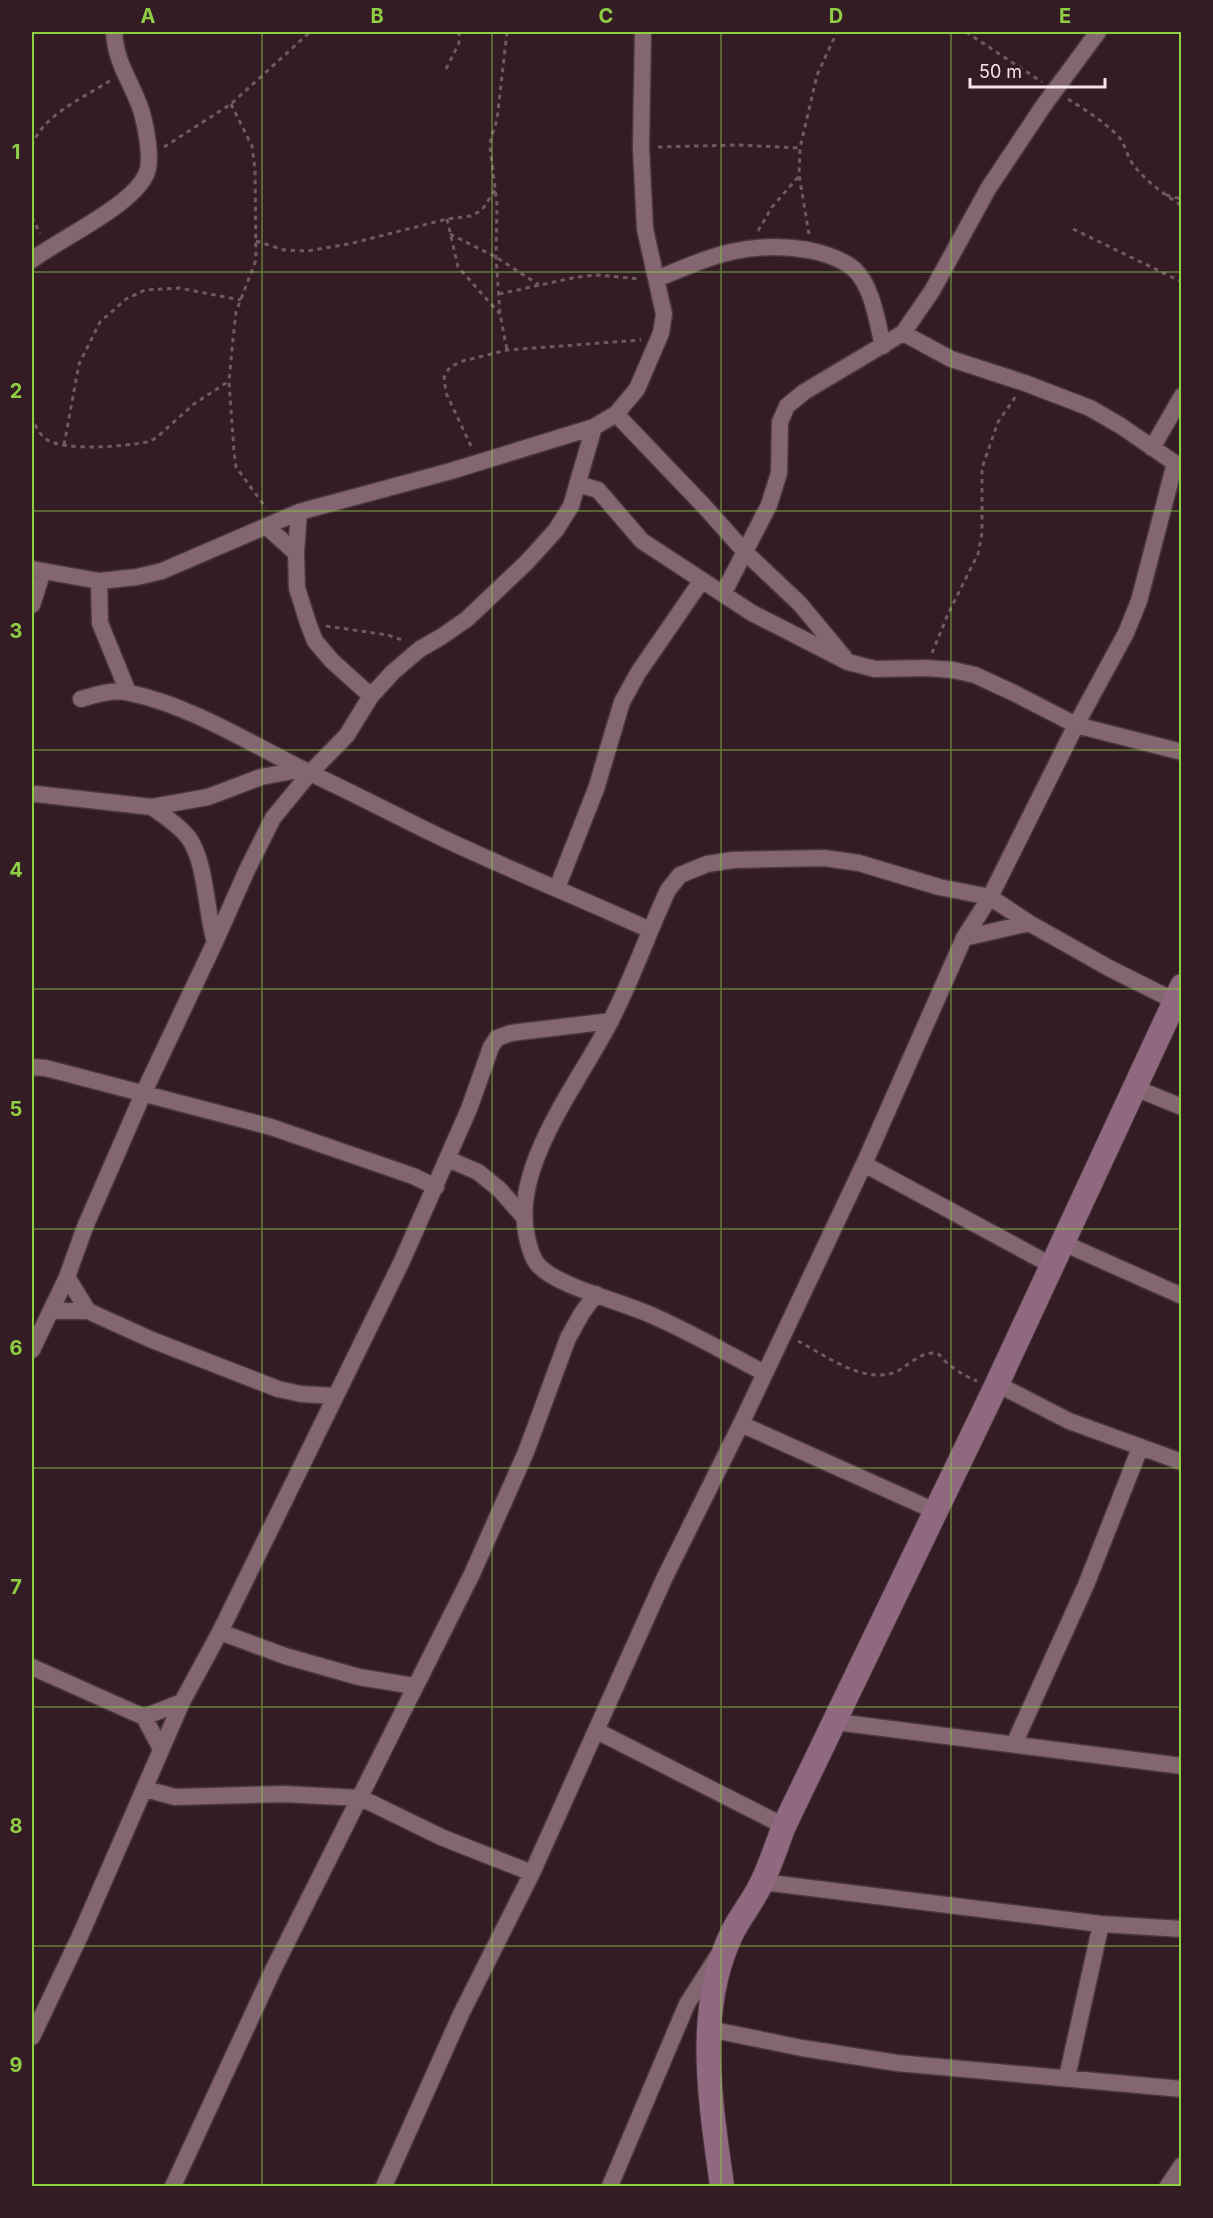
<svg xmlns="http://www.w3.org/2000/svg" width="1213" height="2218" font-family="Inter,sans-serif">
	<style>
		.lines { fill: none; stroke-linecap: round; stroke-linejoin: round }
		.street-casing { stroke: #4a373e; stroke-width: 19 }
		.secondary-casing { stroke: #4a373e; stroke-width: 26 }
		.path { stroke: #705a62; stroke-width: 3; stroke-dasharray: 4.5 4.5; stroke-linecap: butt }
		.street { stroke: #83666f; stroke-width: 16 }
		.secondary { stroke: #906980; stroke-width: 24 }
		.grid { fill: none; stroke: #8ece43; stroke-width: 1.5; stroke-opacity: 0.55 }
		.neatline { fill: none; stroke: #8ece43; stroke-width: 2 }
		.grid-label { font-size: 20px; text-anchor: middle; font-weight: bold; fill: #8ece43 }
	</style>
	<rect width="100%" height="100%" fill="#341c25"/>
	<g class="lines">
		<g class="street-casing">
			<path id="street" d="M 32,260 C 61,238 136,204 147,172 C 152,159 146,127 142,113 C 133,83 116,66 114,32
				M 657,279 C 711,256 748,240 808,250 C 823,253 842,259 854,269 C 873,287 877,322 883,346
				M 903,333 L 951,359 L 1025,383 L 1090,408 L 1121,426 L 1182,468
				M 616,414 L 704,506 L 745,552 L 800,604 L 844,657
				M 1152,448 L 1182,396
				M 578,484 L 598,490 L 642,541 L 752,613 L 848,662 L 875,669 L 926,668 L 953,670 L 975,675 L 1016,694 L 1076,725 L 1182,752
				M 299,512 L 296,553 L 297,588 L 308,623 L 315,641 L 332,661 L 371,696
				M 266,526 L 296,553
				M 32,569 L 99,581 L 137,577 L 162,571 L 299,512 L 451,471 L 594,427 L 616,414 L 637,389 L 661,333 L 664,314 L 645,229 L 641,147 L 643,32
				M 99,581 L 100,623 L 128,692
				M 723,594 L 769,505 L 779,473 L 780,422 L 787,406 L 804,392 L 903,333 L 932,291 L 988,189 L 1044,105 L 1098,32
				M 32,605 L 43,571
				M 81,699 C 98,694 112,689 130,693 C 195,707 252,745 312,774 C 353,793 393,814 434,834 C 505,868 578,897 650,930
				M 36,794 L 152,807 L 208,797 L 261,777 L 303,769
				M 152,807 C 164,816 179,825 188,837 C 206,860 206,913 215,942
				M 557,888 L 596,789 L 622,702 L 638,673 L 702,580
				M 964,938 L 1029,923
				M 32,1067 L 45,1068 L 65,1073 L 271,1127 L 413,1176 L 436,1187
				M 1135,1088 L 1182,1107
				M 448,1159 L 478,1172 L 499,1189 L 523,1216
				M 864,1164 L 1051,1265
				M 1061,1242 L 1182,1296
				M 67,1277 L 88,1311
				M 51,1311 L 88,1311 L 152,1340 L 278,1389 L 301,1394 L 335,1396
				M 32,1350 L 67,1277 L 85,1227 L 143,1094 L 215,942 L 247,870 L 273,818 L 310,773 L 347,735 L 371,696 L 393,672 L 420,649 L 441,637 L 467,619 L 527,562 L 556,530 L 571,506 L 594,427
				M 764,1373 C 727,1353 690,1332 651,1315 C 623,1302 559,1287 539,1266 C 532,1259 529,1247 527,1237 C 510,1168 579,1083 610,1022 C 632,980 648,933 668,890 L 680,875 L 707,864 L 733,860 L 824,858 L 859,863 L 939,887 L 990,897 L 1029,923 L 1109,968 L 1175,1001
				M 997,1384 L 1069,1421 L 1182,1462
				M 741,1424 L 935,1511
				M 220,1632 L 285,1656 L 359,1677 L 414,1686
				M 32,1667 L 144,1717 L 160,1747
				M 144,1717 L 182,1702
				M 836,1722 L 1182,1766
				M 597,1731 L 784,1826
				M 1014,1744 L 1086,1585 L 1140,1448
				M 145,1789 L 175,1797 L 283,1794 L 361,1798 L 441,1837 L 532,1873
				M 762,1882 L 1101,1924 L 1182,1929
				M 709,2029 L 802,2048 L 897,2063 L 1182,2089
				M 32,2037 L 80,1936 L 182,1702 L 220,1632 L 402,1261 L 469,1109 L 491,1047 L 497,1038 L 511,1033 L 611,1021
				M 1067,2077 L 1101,1924
				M 173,2186 L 274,1968 L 472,1574 L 526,1452 L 568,1338 L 582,1313 L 596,1294
				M 384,2186 L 461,2014 L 532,1873 L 664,1579 L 741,1424 L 864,1164 L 964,938 L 990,897 L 1076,725 L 1126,633 L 1139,601 L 1175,463
				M 610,2186 L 687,2004 L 717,1957
				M 1168,2186 L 1182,2165"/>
		</g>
		<g class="secondary-casing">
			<path id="secondary" d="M 722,2186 C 711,2104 694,2011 732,1933 C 741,1915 754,1900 762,1882 C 771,1864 777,1844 784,1826 L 997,1384 L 1182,986"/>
		</g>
		<path class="path" d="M 507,32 L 497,120 L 491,138 L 490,147 L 497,204 L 496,257 L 500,314 L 507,350
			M 966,32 L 1042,82
			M 446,69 L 459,43 L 459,32
			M 1068,99 C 1085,110 1102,120 1117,135 C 1125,142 1126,154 1132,163 C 1145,181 1164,194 1182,206
			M 231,104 L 252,146 L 255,169 L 256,260 L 236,312 L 232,349 L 229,381 L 234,452 L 236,467 L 266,508
			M 32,146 C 42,115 85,97 111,80
			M 164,147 L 231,104 L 310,32
			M 658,147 L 738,145 L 800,148
			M 1166,195 L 1182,199
			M 32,217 L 40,234
			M 447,219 L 458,267 L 500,314
			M 1073,229 L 1182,282
			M 758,231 L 772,207 L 799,176
			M 450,234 L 496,257 L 539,285
			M 809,234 L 799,175 L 800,148 L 817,75 L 837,32
			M 256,241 L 284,250 L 307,251 L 349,244 L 447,219 L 471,216 L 482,210 L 495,190
			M 499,294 L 577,277 L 598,275 L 640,279
			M 32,416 C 35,425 38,433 46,439 C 64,452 125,446 148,442 L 156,438 L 194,404 L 229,381
			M 64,445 L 79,364 L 100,322 L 126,299 L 145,290 L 179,288 L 241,300
			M 471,446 L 446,393 L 444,377 L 450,367 L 463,361 L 507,350 L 641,340
			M 326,626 L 388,635 L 405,641
			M 932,653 L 948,614 L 978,554 L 982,533 L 982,468 L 998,422 L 1016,396
			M 798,1341 C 825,1355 861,1383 893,1373 C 907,1368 918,1352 935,1353 C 940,1354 942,1358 945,1361 C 955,1370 965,1376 977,1381"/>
		<use href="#street" class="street"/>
		<use href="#secondary" class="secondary"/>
	</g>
	<path class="grid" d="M 262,32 L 262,2186M 492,32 L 492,2186M 721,32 L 721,2186M 951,32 L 951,2186M 32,272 L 1182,272M 32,511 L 1182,511M 32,750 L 1182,750M 32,989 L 1182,989M 32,1229 L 1182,1229M 32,1468 L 1182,1468M 32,1707 L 1182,1707M 32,1946 L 1182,1946"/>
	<rect width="1213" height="2218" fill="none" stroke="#341c25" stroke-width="66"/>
	<path d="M970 78v9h135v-9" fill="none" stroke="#f5e3e9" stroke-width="3"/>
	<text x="979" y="78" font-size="18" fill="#f5e3e9" stroke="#341c25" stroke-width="4.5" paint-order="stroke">50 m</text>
	<rect x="33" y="33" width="1147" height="2152" class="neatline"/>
	<g class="grid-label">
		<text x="148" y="23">A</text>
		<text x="377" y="23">B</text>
		<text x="606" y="23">C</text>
		<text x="836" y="23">D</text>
		<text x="1065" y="23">E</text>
		<text x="16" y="159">1</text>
		<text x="16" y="398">2</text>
		<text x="16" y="638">3</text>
		<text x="16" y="877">4</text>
		<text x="16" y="1116">5</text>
		<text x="16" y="1355">6</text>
		<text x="16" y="1594">7</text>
		<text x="16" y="1833">8</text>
		<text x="16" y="2072">9</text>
	</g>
</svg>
